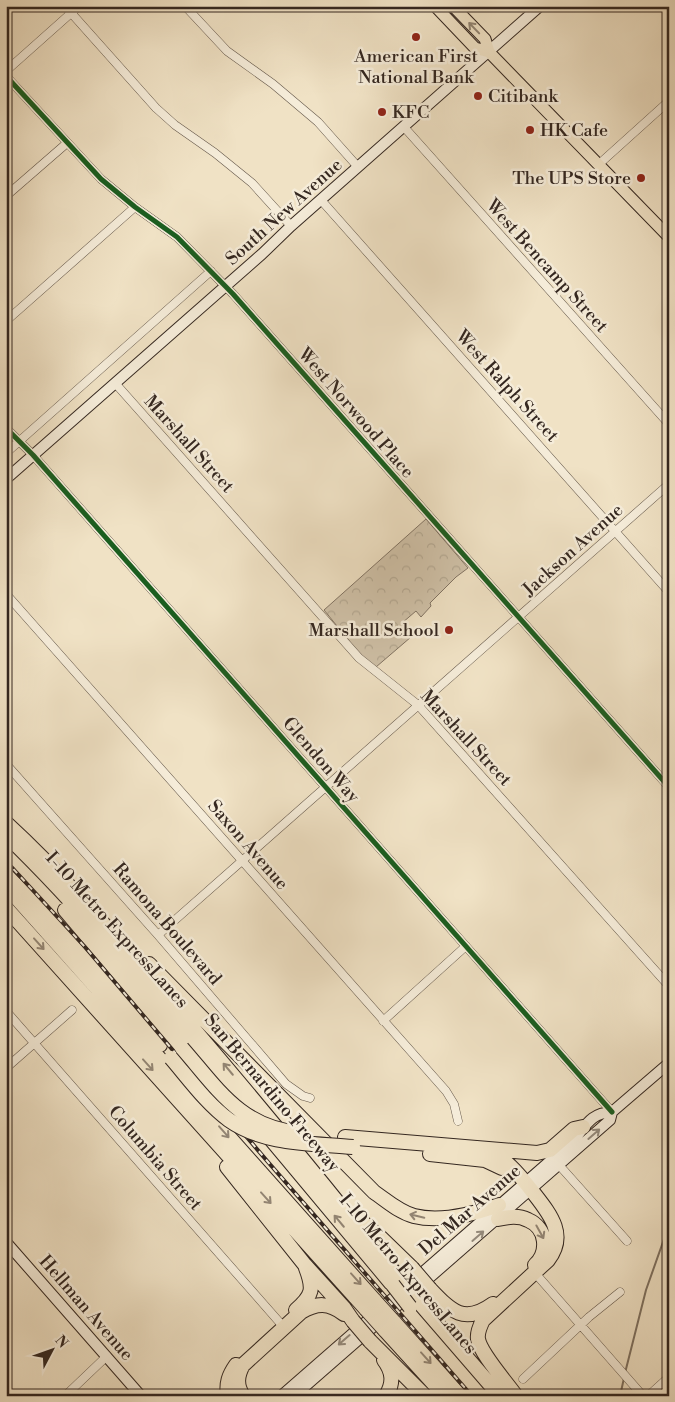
<svg xmlns="http://www.w3.org/2000/svg" width="675" height="1402" font-family="'Libre Bodoni',serif">
	<style>
		.park { fill: url(#park-crowns); stroke: #827464 }
		.lines { fill: none; stroke-linecap: round; stroke-linejoin: round }
		.stream { stroke: #7e7161; stroke-width: 2 }
		.street-casing { stroke: #635649; stroke-width: 9 }
		.secondary-casing { stroke: #342720; stroke-width: 12 }
		.primary-casing { stroke: #342720; stroke-width: 13 }
		.highway-casing { stroke: #342720; stroke-width: 16 }
		.street { stroke: #f5ecd9; stroke-width: 8 }
		.secondary { stroke: #f5ecd9; stroke-width: 10 }
		.primary { stroke: #f0e2c5; stroke-width: 11 }
		.highway { stroke: #f0e2c5; stroke-width: 14 }
		.rail-casing { stroke: #342720; stroke-width: 4 }
		.rail { stroke: #f5ecd9; stroke-width: 2; stroke-dasharray: 5.5; stroke-linecap: butt }
		.highway-bridge-casing { stroke: #342720; stroke-width: 16; stroke-linecap: butt }
		.highway-bridge { stroke: #f0e2c5; stroke-width: 14 }
		.cycleway-casing { stroke: #f5ecd9; stroke-width: 8 }
		.cycleway { stroke: #1b5e20; stroke-width: 5 }
		.oneway { stroke: #928472 }
		.oneway2 { stroke: #948a7c }
		.poi-dot { fill: #8f2418; stroke: #f5ecd9; stroke-width: 2 }
		.labels { text-anchor: middle; dominant-baseline: central; stroke-width: 5; stroke-linejoin: round; paint-order: stroke }
		.poi-label { font-size: 18px; fill: #342720; stroke: #f5ecd9; text-anchor: start }
		.street-label { font-size: 18px; fill: #342720; stroke: #f5ecd9 }
	</style>
	<defs>
		<pattern id="park-crowns" width="20" height="18" patternUnits="userSpaceOnUse" patternTransform="scale(1.25)"><rect width="20" height="18" fill="#d0c2a9"/><path d="M2 6a3 3 0 1 1 6 0M12 15a3 3 0 1 1 6 0" fill="none" stroke="#b3a791"/></pattern>
	</defs>
	<rect width="100%" height="100%" fill="#f0e2c5"/>
	<filter id="stains"><feTurbulence type="fractalNoise" baseFrequency=".004" numOctaves="4"/><feColorMatrix values="0 0 0 0 .2 0 0 0 0 .09 0 0 0 0 .02 0 0 0 .5 -.17"/></filter>
	<radialGradient id="worn" r=".72"><stop offset=".6" stop-color="#630" stop-opacity="0"/><stop offset="1" stop-color="#630" stop-opacity=".3"/></radialGradient>
	<path class="park" d="M 426,519 L 468,568 L 456,577 L 430,603 L 431,606 L 421,617 L 416,611 L 402,623 L 411,637 L 376,667 L 363,658 L 324,610 Z"/>
	<g class="lines">
		<path class="stream" d="M 625,1373 L 646,1290 L 669,1225
			M 620,1396 L 624,1378"/>
		<g class="street-casing">
			<path id="street" d="M 65,6 L 156,108 L 175,125 L 215,153 L 252,183 L 291,226
				M 185,6 L 227,51 L 273,84 L 318,122 L 358,167
				M 6,71 L 79,6
				M 6,76 L 101,179 L 135,207 L 177,237 L 233,294 L 669,787
				M 404,127 L 669,424
				M 598,165 L 669,101
				M 6,196 L 67,143
				M 321,200 L 669,592
				M 6,321 L 135,207
				M 115,383 L 359,658 L 418,705 L 669,986
				M 6,428 L 33,455 L 612,1112
				M 6,453 L 211,271
				M 6,594 L 446,1091 L 454,1104 L 458,1121
				M 6,764 L 158,935 L 286,1084 L 303,1096 L 310,1098
				M 158,935 L 669,484
				M 6,1011 L 281,1324
				M 383,1021 L 466,946
				M 6,1068 L 72,1010
				M 559,1165 L 627,1241
				M 535,1273 L 643,1396
				M 523,1379 L 589,1317 L 620,1292
				M 65,1396 L 107,1356
				M 648,1396 L 669,1377"/>
		</g>
		<g class="secondary-casing">
			<path id="secondary" d="M 6,479 L 262,254 L 291,226 L 540,6
				M 6,1242 L 141,1396
				M 281,1396 L 573,1141 C 586,1126 590,1113 612,1112
				M 294,1396 L 610,1120 L 612,1112 L 669,1063"/>
		</g>
		<g class="primary-casing">
			<path id="primary" d="M 435,6 L 475,48 L 489,52
				M 453,6 L 485,39 L 489,52 L 669,237"/>
		</g>
		<g class="highway-casing">
			<path id="highway" d="M 6,823 C 65,877 116,938 168,999 C 247,1091 324,1184 399,1279
				M 6,835 C 95,921 172,1019 250,1114
				M 6,875 L 45,915 L 160,1045
				M 6,886 L 375,1301
				M 6,908 L 366,1309
				M 65,910 L 182,1048
				M 149,964 L 374,1192 C 387,1201 399,1212 414,1216 C 442,1223 474,1214 499,1205
				M 265,1132 L 391,1283
				M 345,1137 L 537,1153 L 550,1150 L 574,1129 L 583,1127
				M 483,1149 C 505,1157 518,1173 532,1191 C 549,1213 568,1234 548,1260 L 483,1320 C 480,1326 477,1333 478,1339 C 480,1353 507,1383 516,1396
				M 430,1154 L 485,1160 L 502,1168
				M 227,1167 L 305,1265 L 344,1308 L 353,1321
				M 359,1219 L 380,1237 L 412,1268
				M 498,1219 C 508,1217 518,1215 528,1220 C 547,1228 549,1252 535,1265
				M 430,1289 C 451,1311 464,1325 493,1304
				M 417,1300 L 500,1396
				M 296,1310 C 313,1295 314,1289 306,1268
				M 394,1322 L 460,1396
				M 384,1329 L 445,1396
				M 370,1341 L 425,1396
				M 384,1360 C 393,1372 394,1383 386,1396
				M 228,1396 C 226,1383 229,1375 236,1365
				M 243,1396 C 236,1385 237,1376 243,1365 L 301,1312 C 317,1303 328,1302 344,1314"/>
		</g>
		<use href="#street" class="street"/>
		<use href="#secondary" class="secondary"/>
		<use href="#primary" class="primary"/>
		<use href="#highway" class="highway"/>
		<g class="rail-casing">
			<path id="rail" d="M 6,861 L 85,947 L 268,1162 L 472,1396"/>
		</g>
		<use href="#rail" class="rail"/>
		<g class="highway-bridge-casing">
			<path id="highway-bridge" d="M 182,1048 C 218,1089 240,1127 299,1133
				M 171,1058 C 189,1079 207,1104 229,1120 C 264,1145 312,1143 353,1147
				M 412,1268 L 430,1289
				M 393,1285 L 410,1307
				M 375,1301 L 394,1322
				M 366,1309 L 384,1329
				M 353,1321 L 370,1341"/>
		</g>
		<use href="#highway-bridge" class="highway-bridge"/>
		<g class="cycleway-casing">
			<path id="cycleway" d="M 6,76 L 101,179 L 135,207 L 177,237 L 233,294 L 669,787
				M 6,428 L 33,455 L 612,1112"/>
		</g>
		<use href="#cycleway" class="cycleway"/>
	</g>
	<defs><path id="oneway-shaft" d="M-6 0H5M1.5-3L5.5 0L1.5 3" fill="none" stroke-width="1.6" stroke-linecap="round" stroke-linejoin="round" transform="scale(1.25)"/></defs>
	<g class="oneway">
		<use href="#oneway-shaft" transform="translate(474 28) rotate(-134)"/>
		<use href="#oneway-shaft" transform="translate(39 944) rotate(48)"/>
		<use href="#oneway-shaft" transform="translate(148 1065) rotate(48)"/>
		<use href="#oneway-shaft" transform="translate(228 1069) rotate(-130)"/>
		<use href="#oneway-shaft" transform="translate(224 1132) rotate(49)"/>
		<use href="#oneway-shaft" transform="translate(266 1198) rotate(48)"/>
		<use href="#oneway-shaft" transform="translate(417 1216) rotate(-167)"/>
		<use href="#oneway-shaft" transform="translate(339 1221) rotate(-130)"/>
		<use href="#oneway-shaft" transform="translate(540 1232) rotate(61)"/>
		<use href="#oneway-shaft" transform="translate(356 1279) rotate(48)"/>
		<use href="#oneway-shaft" transform="translate(426 1358) rotate(48)"/>
	</g>
	<g class="oneway2">
		<use href="#oneway-shaft" transform="translate(594 1134) rotate(-41)"/>
		<use href="#oneway-shaft" transform="translate(478 1236) rotate(-41)"/>
		<use href="#oneway-shaft" transform="translate(344 1340) rotate(139)"/>
	</g>
	<g class="poi-dot">
		<circle cx="416" cy="37" r="5"/>
		<circle cx="478" cy="96" r="5"/>
		<circle cx="382" cy="112" r="5"/>
		<circle cx="530" cy="130" r="5"/>
		<circle cx="641" cy="178" r="5"/>
		<circle cx="449" cy="630" r="5"/>
	</g>
	<g class="labels">
		<g class="poi-label">
			<text x="416" y="56" text-anchor="middle">American First<tspan x="416" dy="21">National Bank</tspan></text>
			<text x="488" y="96">Citibank</text>
			<text x="392" y="112">KFC</text>
			<text x="540" y="130">HK Cafe</text>
			<text x="631" y="178" text-anchor="end">The UPS Store</text>
			<text x="439" y="630" text-anchor="end">Marshall School</text>
		</g>
		<g class="street-label">
			<text transform="translate(284 212) rotate(-42)">South New Avenue</text>
			<text transform="translate(547 266) rotate(48)">West Bencamp Street</text>
			<text transform="translate(507 386) rotate(48)">West Ralph Street</text>
			<text transform="translate(356 413) rotate(49)">West Norwood Place</text>
			<text transform="translate(189 444) rotate(48)">Marshall Street</text>
			<text transform="translate(573 550) rotate(-42)">Jackson Avenue</text>
			<text transform="translate(466 738) rotate(47)">Marshall Street</text>
			<text transform="translate(321 760) rotate(49)">Glendon Way</text>
			<text transform="translate(248 845) rotate(49)">Saxon Avenue</text>
			<text transform="translate(167 924) rotate(49)">Ramona Boulevard</text>
			<text transform="translate(117 930) rotate(48)">I-10 Metro ExpressLanes</text>
			<text transform="translate(272 1093) rotate(50)">San Bernardino Freeway</text>
			<text transform="translate(155 1158) rotate(49)">Columbia Street</text>
			<text transform="translate(470 1210) rotate(-41)">Del Mar Avenue</text>
			<text transform="translate(408 1274) rotate(50)">I-10 Metro ExpressLanes</text>
			<text transform="translate(86 1308) rotate(49)">Hellman Avenue</text>
		</g>
	</g>
	<rect width="675" height="1402" fill="none" stroke="#f0e2c5" stroke-width="25"/>
	<rect x="8" y="8" width="660" height="1387" fill="none" stroke="#342720" stroke-width="2.5"/>
	<rect x="12" y="12" width="650" height="1377" fill="none" stroke="#342720"/>
	<g transform="translate(52 1350) rotate(49)" stroke="#f5ecd9" stroke-width="4" paint-order="stroke">
	<path d="M0-4L9 19L0 12L-9 19Z" fill="#342720"/>
	<text y="-8" font-size="14" font-weight="bold" text-anchor="middle" fill="#342720">N</text>
	</g>
	<rect width="100%" height="100%" filter="url(#stains)"/>
	<rect width="100%" height="100%" fill="url(#worn)"/>
</svg>
